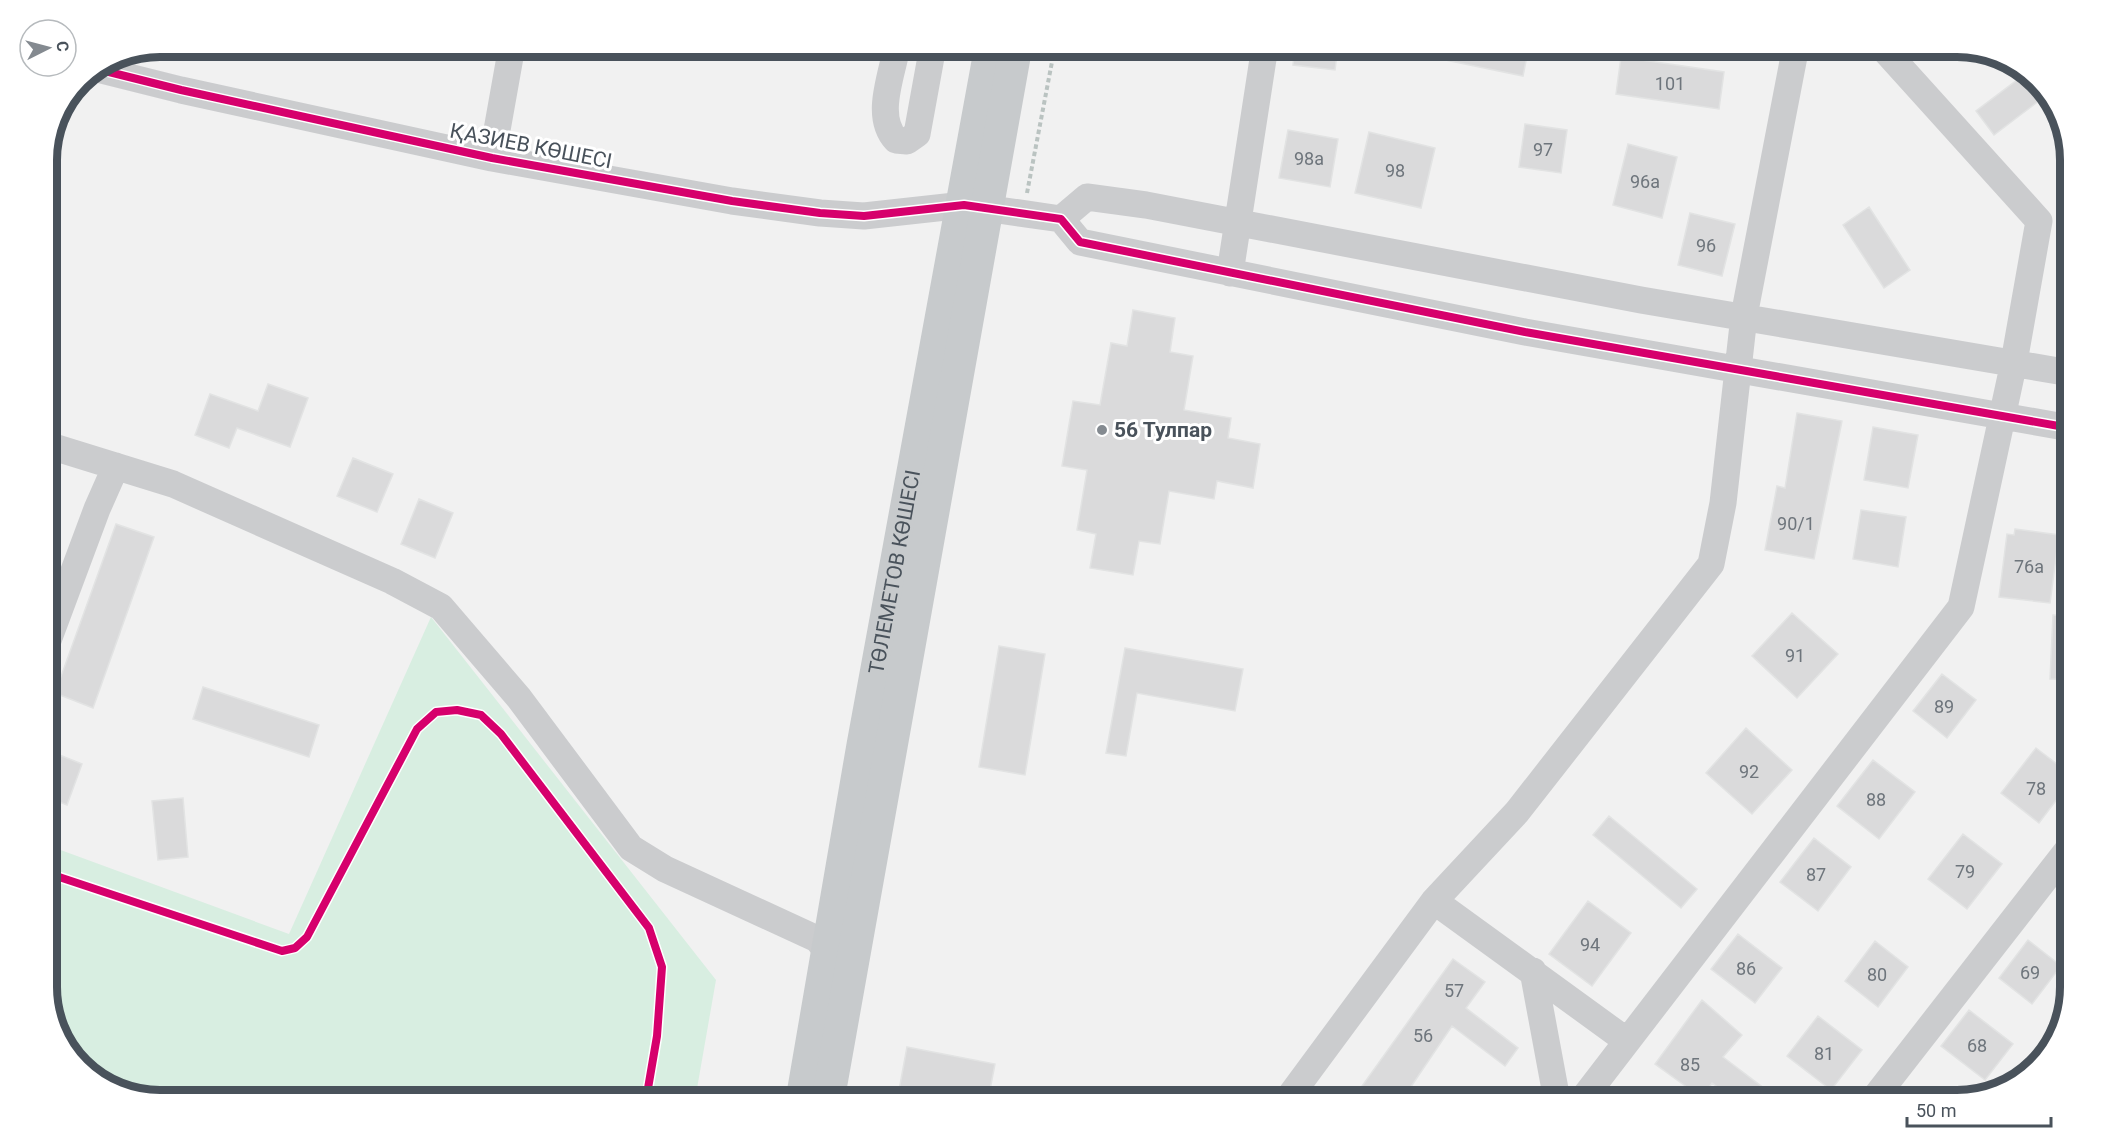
<svg xmlns="http://www.w3.org/2000/svg" width="2117" height="1147" font-family="Roboto,sans-serif">
	<style>
		.green { fill: #d8eee1 }
		.building { fill: #dadadb; stroke: #e2e3e3; stroke-width: 1.5 }
		.lines { fill: none; stroke-linecap: round; stroke-linejoin: round }
		.path { stroke: #bac3c1; stroke-width: 4; stroke-dasharray: 4.5 3; stroke-linecap: butt }
		.minor { stroke: #cbccce; stroke-width: 27 }
		.major { stroke: #c7cacc; stroke-width: 33 }
		.cycleway-casing { stroke: #fff; stroke-width: 11 }
		.cycleway { stroke: #d6006c; stroke-width: 8 }
		.poi-dot { fill: #848a90; stroke: #fff; stroke-width: 2 }
		.labels { text-anchor: middle; dominant-baseline: central; stroke-width: 6; stroke-linejoin: round; paint-order: stroke }
		.number-label { font-size: 18px; fill: #6e757c }
		.street-label { font-size: 21px; fill: #49525b; stroke: #fff }
		.poi-label { font-size: 21px; font-weight: bold; fill: #49525b; stroke: #fff; text-anchor: start }
		.rim { fill: none; stroke: #49525b; stroke-width: 8 }
	</style>
	<rect width="100%" height="100%" fill="#f1f1f1"/>
	<path class="green" d="M 431,617 L 716,980 L 695,1100 L 160,1100 L 110,1089 L 66,1050 L 47,994 L 47,845 L 289,934 Z"/>
	<path class="building" d="M 1295,46 L 1338,46 L 1335,70 L 1293,65 Z
		M 1417,46 L 1529,46 L 1523,76 L 1416,54 Z
		M 1621,57 L 1724,72 L 1719,109 L 1616,94 Z
		M 2025,74 L 2048,94 L 1994,135 L 1976,111 Z
		M 1525,124 L 1567,130 L 1561,173 L 1519,167 Z
		M 1288,130 L 1338,139 L 1330,187 L 1279,178 Z
		M 1369,132 L 1435,148 L 1421,208 L 1355,193 Z
		M 1628,144 L 1677,157 L 1662,218 L 1613,205 Z
		M 1869,207 L 1910,270 L 1884,288 L 1843,225 Z
		M 1690,213 L 1735,224 L 1722,276 L 1678,265 Z
		M 1133,310 L 1175,318 L 1170,352 L 1193,356 L 1184,410 L 1231,418 L 1228,438 L 1260,444 L 1253,488 L 1217,481 L 1214,499 L 1169,491 L 1160,544 L 1139,541 L 1133,575 L 1090,568 L 1096,534 L 1077,530 L 1087,470 L 1062,466 L 1073,401 L 1100,405 L 1111,343 L 1127,346 Z
		M 268,384 L 308,398 L 290,447 L 237,428 L 229,448 L 195,435 L 210,394 L 258,411 Z
		M 1797,413 L 1842,421 L 1814,559 L 1765,550 L 1777,486 L 1785,488 Z
		M 1873,427 L 1918,435 L 1908,488 L 1864,480 Z
		M 353,458 L 393,474 L 377,512 L 337,496 Z
		M 419,499 L 453,513 L 435,558 L 401,544 Z
		M 1861,510 L 1906,517 L 1898,567 L 1853,559 Z
		M 116,524 L 154,537 L 93,708 L 55,693 Z
		M 2015,529 L 2059,535 L 2050,603 L 1999,597 L 2007,534 L 2014,535 Z
		M 1792,613 L 1838,654 L 1797,698 L 1752,656 Z
		M 2053,615 L 2070,616 L 2070,680 L 2050,679 Z
		M 999,646 L 1045,654 L 1025,775 L 979,767 Z
		M 1125,648 L 1243,669 L 1235,711 L 1137,693 L 1126,756 L 1106,753 Z
		M 1942,674 L 1976,700 L 1947,738 L 1913,711 Z
		M 203,687 L 319,725 L 309,757 L 193,719 Z
		M 1746,728 L 1792,770 L 1752,814 L 1706,773 Z
		M 2036,748 L 2070,774 L 2070,782 L 2039,823 L 2001,793 Z
		M 47,750 L 82,764 L 67,805 L 47,797 Z
		M 1873,760 L 1915,792 L 1879,839 L 1837,806 Z
		M 183,798 L 188,857 L 158,860 L 152,801 Z
		M 1609,816 L 1697,889 L 1681,908 L 1593,835 Z
		M 1963,834 L 2002,864 L 1967,909 L 1928,879 Z
		M 1814,838 L 1851,867 L 1818,911 L 1780,882 Z
		M 1588,901 L 1631,933 L 1592,986 L 1549,954 Z
		M 1738,934 L 1782,968 L 1755,1003 L 1711,969 Z
		M 2028,940 L 2061,966 L 2032,1004 L 1999,978 Z
		M 1875,941 L 1908,967 L 1878,1007 L 1845,981 Z
		M 1453,959 L 1485,982 L 1466,1008 L 1518,1048 L 1505,1066 L 1452,1026 L 1402,1100 L 1367,1100 L 1357,1093 Z
		M 1702,1000 L 1742,1035 L 1723,1057 L 1765,1089 L 1756,1100 L 1735,1100 L 1712,1083 L 1702,1098 L 1655,1064 Z
		M 1969,1010 L 2013,1044 L 1985,1080 L 1941,1046 Z
		M 1818,1016 L 1862,1050 L 1831,1090 L 1787,1056 Z
		M 907,1047 L 995,1064 L 988,1100 L 926,1088 L 924,1101 L 897,1101 Z"/>
	<g class="lines">
		<path class="path" d="M 1027,193 L 1055,46"/>
		<path class="minor" d="M 897,46 C 892,76 874,116 896,140 L 907,141 L 917,134 L 933,46
			M 97,69 L 181,90 L 492,158 L 732,201 L 820,213 L 864,216 L 964,205 L 1061,219 L 1080,242 L 1525,332 L 2070,428
			M 492,158 L 512,46
			M 1061,219 L 1087,197 L 1146,205 L 1641,300 L 2070,373
			M 1230,273 L 1265,46
			M 47,445 L 173,484 L 392,581 L 441,607 L 519,698 L 631,848 L 665,869 L 817,939 L 826,950
			M 47,643 L 97,509 L 116,466
			M 1434,901 L 1627,1041
			M 1533,971 L 1557,1100
			M 1287,1100 L 1434,901 L 1517,812 L 1711,564 L 1723,503 L 1744,316 L 1796,46
			M 1582,1100 L 1961,607 L 2014,362 L 2039,221 L 1881,46
			M 1873,1100 L 2070,847"/>
		<g class="major">
			<path id="s1" d="M 802,1100 L 863,745 L 991,46"/>
			<path d="M 828,1100 L 1016,46"/>
		</g>
		<g class="cycleway-casing">
			<path id="cycleway" d="M 97,69 L 181,90 L 492,158 L 732,201 L 820,213 L 864,216 L 964,205 L 1061,219 L 1080,242 L 1525,332 L 2070,428
				M 47,873 L 282,951 L 295,948 L 307,937 L 417,729 L 436,712 L 457,710 L 481,715 L 501,734 L 649,928 L 662,967 L 657,1036 L 646,1100"/>
		</g>
		<use href="#cycleway" class="cycleway"/>
	</g>
	<circle class="poi-dot" cx="1102" cy="430" r="6"/>
	<g class="labels">
		<g class="number-label">
			<text x="1670" y="83">101</text>
			<text x="1543" y="149">97</text>
			<text x="1309" y="158">98а</text>
			<text x="1395" y="170">98</text>
			<text x="1645" y="181">96а</text>
			<text x="1706" y="245">96</text>
			<text x="1796" y="523">90/1</text>
			<text x="2029" y="566">76а</text>
			<text x="1795" y="655">91</text>
			<text x="1944" y="706">89</text>
			<text x="1749" y="771">92</text>
			<text x="2036" y="788">78</text>
			<text x="1876" y="799">88</text>
			<text x="1965" y="871">79</text>
			<text x="1816" y="874">87</text>
			<text x="1590" y="944">94</text>
			<text x="1746" y="968">86</text>
			<text x="2030" y="972">69</text>
			<text x="1877" y="974">80</text>
			<text x="1454" y="990">57</text>
			<text x="1423" y="1035">56</text>
			<text x="1977" y="1045">68</text>
			<text x="1824" y="1053">81</text>
			<text x="1690" y="1064">85</text>
		</g>
		<g class="street-label">
			<text transform="translate(531 146) rotate(11)">ҚАЗИЕВ КӨШЕСІ</text>
			<text stroke="none"><textPath href="#s1" startOffset="536">ТӨЛЕМЕТОВ КӨШЕСІ</textPath></text>
		</g>
		<g class="poi-label">
			<text x="1114" y="430">56 Тулпар</text>
		</g>
	</g>
	<path d="M0 0H2117V1147H0ZM160 57H1957A103 103 0 0 1 2060 160V987A103 103 0 0 1 1957 1090H160A103 103 0 0 1 57 987V160A103 103 0 0 1 160 57Z" fill="#fff" fill-rule="evenodd"/>
	<path class="rim" d="M160 57H1957A103 103 0 0 1 2060 160V987A103 103 0 0 1 1957 1090H160A103 103 0 0 1 57 987V160A103 103 0 0 1 160 57Z"/>
	<g transform="translate(48 48) rotate(84)"><circle r="28" fill="#ffffff" stroke="#b6babd" stroke-width="1.5"/>
	<path d="M0-4.5L10 22L0 15L-10 22Z" fill="#848a90"/>
	<text y="-9" font-size="16" font-weight="bold" text-anchor="middle" fill="#49525b">С</text>
	</g>
	<path d="M1907 1117v9h144v-9" fill="none" stroke="#49525b" stroke-width="3"/>
	<text x="1916" y="1117" font-size="18" fill="#49525b" stroke="#ffffff" stroke-width="4.5" paint-order="stroke">50 m</text>
</svg>
